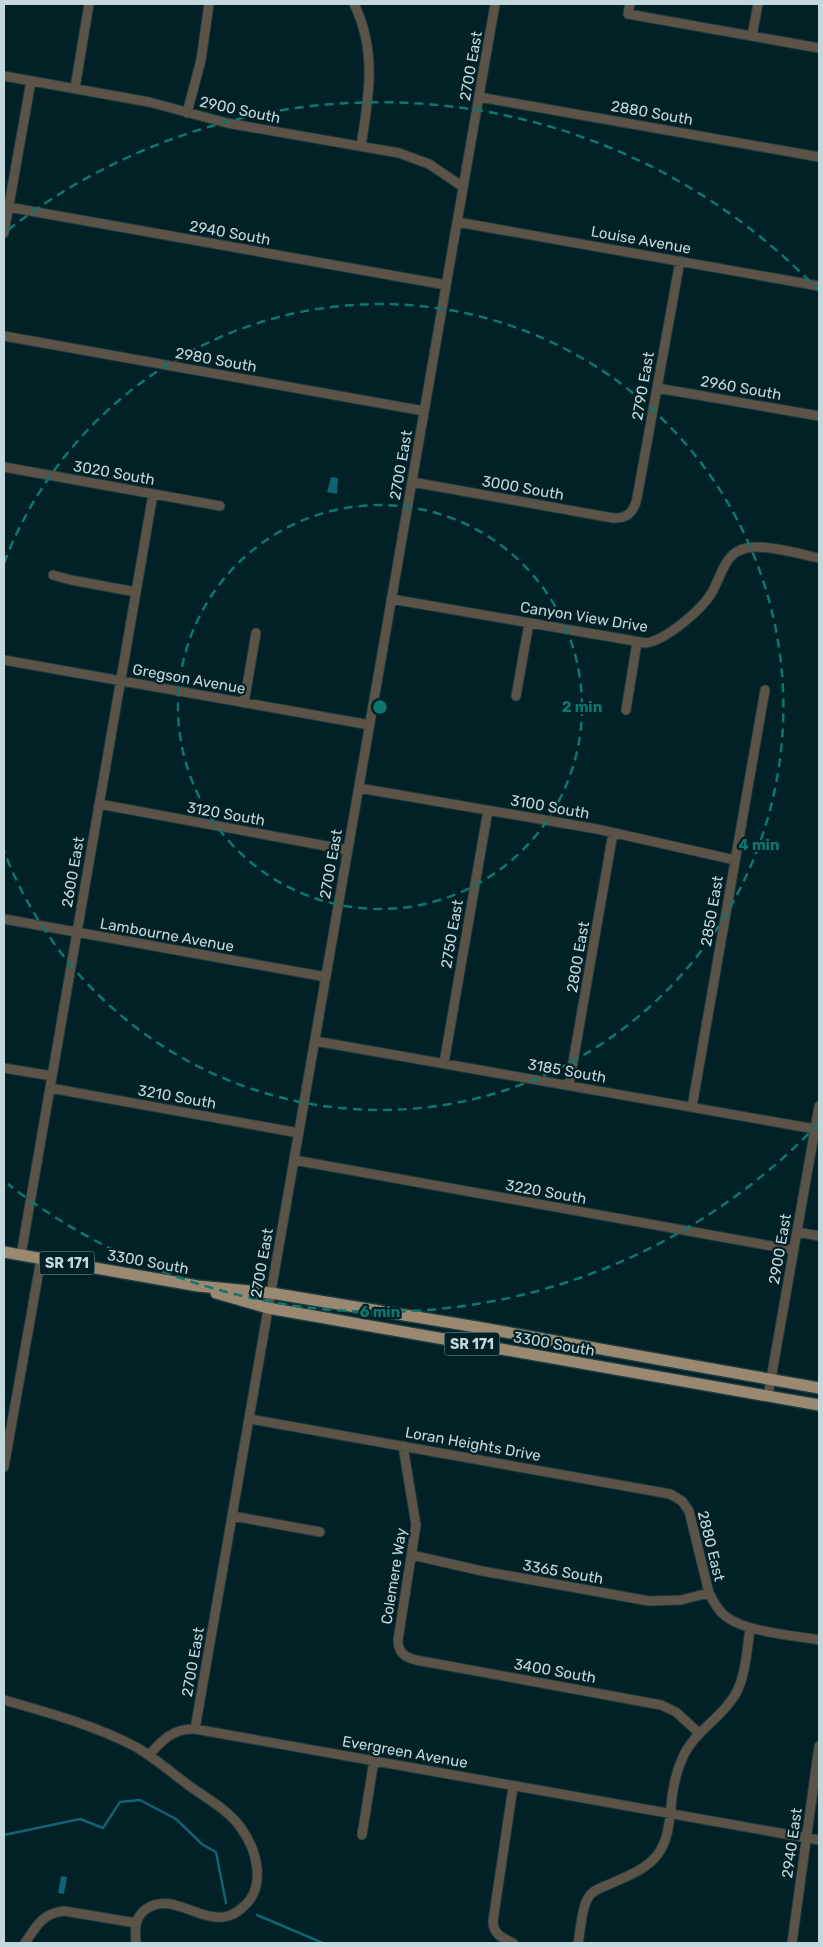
<svg xmlns="http://www.w3.org/2000/svg" width="823" height="1947" font-family="Rubik,sans-serif">
	<style>
		.water { fill: #106370 }
		.lines { fill: none; stroke-linecap: round; stroke-linejoin: round }
		.stream { stroke: #106370; stroke-width: 2.5 }
		.minor-casing { stroke: #1c3b3f; stroke-width: 11 }
		.major-casing { stroke: #1c3b3f; stroke-width: 14 }
		.minor { stroke: #5b5347; stroke-width: 9 }
		.major { stroke: #9a8970; stroke-width: 11 }
		.ring { fill: none; stroke: #0f766e; stroke-width: 2.5; stroke-dasharray: 9 6 }
		.labels { text-anchor: middle; dominant-baseline: central; stroke-width: 4.5; stroke-linejoin: round; paint-order: stroke }
		.shield { fill: #012126; stroke: #88a1a5; stroke-width: 1 }
		.shield-label { font-size: 14px; font-weight: bold; fill: #c2d8dc }
		.street-label { font-size: 15px; fill: #c2d8dc; stroke: #012126 }
		.centre { fill: #0f766e; stroke: #012126; stroke-width: 2.5 }
		.ring-label { font-size: 15px; text-anchor: middle; font-weight: bold; fill: #0f766e; stroke: #012126; stroke-width: 4.5; stroke-linejoin: round; paint-order: stroke }
	</style>
	<rect width="100%" height="100%" fill="#012126"/>
	<path class="water" d="M 331,477 L 338,478 L 337,494 L 327,492 Z
		M 61,1876 L 67,1877 L 64,1894 L 58,1893 Z"/>
	<g class="lines">
		<path class="stream" d="M 4,1835 L 80,1819 L 103,1828 L 120,1802 L 140,1800 L 176,1819 L 203,1845 L 216,1852 L 226,1903
			M 257,1915 L 323,1943"/>
		<g class="minor-casing">
			<path id="minor" d="M 354,4 C 377,50 369,97 361,146
				M 630,4 L 628,14 L 819,48
				M 752,36 L 758,4
				M 4,76 L 149,102 L 227,123 L 399,153 L 429,164 L 463,187
				M 75,88 L 89,4
				M 479,97 L 819,157
				M 187,113 L 201,60 L 209,4
				M 8,207 L 446,285
				M 457,222 L 819,286
				M 4,233 L 31,81
				M 4,336 L 424,411
				M 657,388 L 819,416
				M 4,467 L 220,506
				M 412,482 L 613,518 C 627,519 634,512 637,498 L 680,261
				M 53,575 L 71,580 L 136,592
				M 391,599 L 646,643 C 666,640 700,611 711,594 C 722,576 724,552 747,548 C 765,544 800,554 819,558
				M 4,660 L 370,725
				M 516,696 L 529,623
				M 244,703 L 256,633
				M 626,710 L 637,642
				M 359,788 L 597,829 L 735,860
				M 99,804 L 348,850
				M 4,919 L 326,977
				M 315,1041 L 815,1129
				M 444,1063 L 488,810
				M 4,1068 L 52,1076
				M 569,1085 L 613,833
				M 50,1088 L 299,1133
				M 692,1107 L 765,690
				M 294,1160 L 794,1250
				M 797,1232 L 819,1236
				M 21,1255 L 153,494
				M 768,1396 L 819,1106
				M 250,1419 L 670,1494 L 682,1501 L 689,1511 L 709,1593 C 713,1601 716,1607 722,1613 C 740,1632 793,1635 819,1640
				M 403,1446 L 416,1525 L 398,1640 C 398,1652 404,1657 416,1660 L 661,1705 L 676,1712 L 699,1733
				M 4,1467 L 41,1259
				M 233,1516 L 320,1532
				M 412,1555 L 482,1571 L 649,1601 L 681,1600 L 709,1593
				M 4,1700 C 49,1713 94,1725 136,1747 C 155,1758 173,1774 191,1787 C 208,1799 228,1810 241,1828 C 257,1850 267,1887 243,1907 C 238,1912 230,1916 223,1917 C 197,1920 171,1892 146,1909 C 134,1918 135,1930 136,1943
				M 195,1729 L 495,4
				M 149,1755 C 162,1740 174,1728 195,1729 L 819,1840
				M 513,1787 L 493,1921 C 493,1934 502,1938 513,1943
				M 362,1835 L 374,1760
				M 25,1943 C 36,1926 43,1913 64,1911 L 136,1923
				M 578,1943 C 581,1929 581,1907 590,1895 C 595,1889 603,1887 610,1884 C 627,1876 646,1870 658,1854 C 668,1840 669,1824 671,1807 C 672,1792 676,1773 682,1759 C 693,1732 721,1719 735,1695 C 746,1676 747,1649 750,1628
				M 792,1943 L 819,1746"/>
		</g>
		<g class="major-casing">
			<path id="major" d="M 4,1252 L 198,1286 L 271,1293 L 477,1327 L 819,1388
				M 216,1293 L 268,1308 L 819,1405"/>
		</g>
		<use href="#minor" class="minor"/>
		<use href="#major" class="major"/>
	</g>
	<g class="ring">
		<circle cx="380" cy="707" r="202"/>
		<path d="M4 563A403 403 0 1 1 4 851"/>
		<path d="M819 1123A605 605 0 0 1 8 1184M8 230A605 605 0 0 1 819 291"/>
	</g>
	<g class="labels">
		<g class="shield">
			<rect x="39.5" y="1251.5" width="55" height="23" rx="4"/>
			<rect x="444.5" y="1332.5" width="55" height="23" rx="4"/>
		</g>
		<g class="shield-label">
			<text x="67" y="1263">SR 171</text>
			<text x="472" y="1344">SR 171</text>
		</g>
		<g class="street-label">
			<text transform="translate(471 66) rotate(-80)">2700 East</text>
			<text transform="translate(240 110) rotate(12)">2900 South</text>
			<text transform="translate(652 113) rotate(10)">2880 South</text>
			<text transform="translate(230 233) rotate(10)">2940 South</text>
			<text transform="translate(641 240) rotate(10)">Louise Avenue</text>
			<text transform="translate(216 360) rotate(10)">2980 South</text>
			<text transform="translate(643 386) rotate(-80)">2790 East</text>
			<text transform="translate(741 388) rotate(10)">2960 South</text>
			<text transform="translate(401 465) rotate(-80)">2700 East</text>
			<text transform="translate(114 473) rotate(10)">3020 South</text>
			<text transform="translate(523 488) rotate(10)">3000 South</text>
			<text transform="translate(584 617) rotate(9)">Canyon View Drive</text>
			<text transform="translate(189 679) rotate(10)">Gregson Avenue</text>
			<text transform="translate(550 807) rotate(10)">3100 South</text>
			<text transform="translate(226 814) rotate(10)">3120 South</text>
			<text transform="translate(331 864) rotate(-80)">2700 East</text>
			<text transform="translate(73 872) rotate(-80)">2600 East</text>
			<text transform="translate(712 911) rotate(-80)">2850 East</text>
			<text transform="translate(452 934) rotate(-80)">2750 East</text>
			<text transform="translate(167 935) rotate(10)">Lambourne Avenue</text>
			<text transform="translate(578 957) rotate(-80)">2800 East</text>
			<text transform="translate(567 1071) rotate(10)">3185 South</text>
			<text transform="translate(177 1097) rotate(10)">3210 South</text>
			<text transform="translate(546 1192) rotate(10)">3220 South</text>
			<text transform="translate(780 1249) rotate(-80)">2900 East</text>
			<text transform="translate(148 1262) rotate(10)">3300 South</text>
			<text transform="translate(262 1263) rotate(-80)">2700 East</text>
			<text transform="translate(554 1344) rotate(10)">3300 South</text>
			<text transform="translate(473 1444) rotate(10)">Loran Heights Drive</text>
			<text transform="translate(711 1546) rotate(76)">2880 East</text>
			<text transform="translate(563 1572) rotate(10)">3365 South</text>
			<text transform="translate(394 1576) rotate(-81)">Colemere Way</text>
			<text transform="translate(193 1662) rotate(-80)">2700 East</text>
			<text transform="translate(555 1671) rotate(10)">3400 South</text>
			<text transform="translate(405 1752) rotate(10)">Evergreen Avenue</text>
			<text transform="translate(792 1843) rotate(-82)">2940 East</text>
		</g>
	</g>
	<circle cx="380" cy="707" r="8" class="centre"/>
	<g class="ring-label">
		<text x="582" y="712">2 min</text>
		<text x="759" y="850">4 min</text>
		<text x="380" y="1317">6 min</text>
	</g>
	<rect width="823" height="1947" fill="none" stroke="#c2d8dc" stroke-width="10"/>
</svg>
